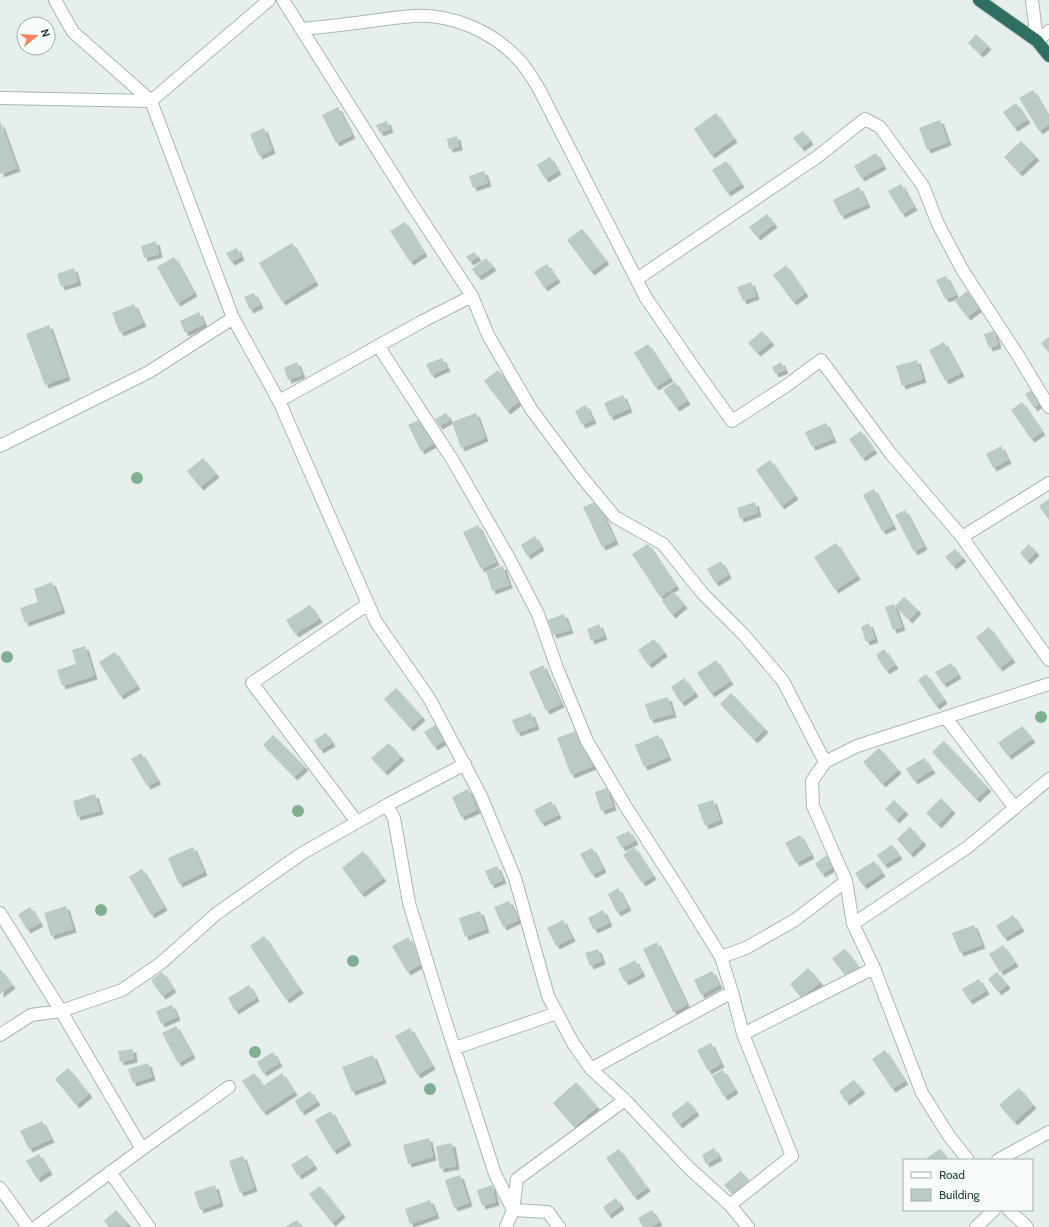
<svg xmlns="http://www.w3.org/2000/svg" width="1049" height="1227" font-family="Cabin,sans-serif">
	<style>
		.building { fill: #bbcac4; filter: url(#shadow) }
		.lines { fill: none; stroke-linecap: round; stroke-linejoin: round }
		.street-casing { stroke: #a8b8b2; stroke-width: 14 }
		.highway-casing { stroke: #c2cac8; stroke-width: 14 }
		.street { stroke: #fff; stroke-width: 12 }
		.highway { stroke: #2f6f62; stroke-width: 12 }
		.tree { fill: #80af93 }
	</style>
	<defs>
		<filter id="shadow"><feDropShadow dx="3.5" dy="3.5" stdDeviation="0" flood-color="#0004"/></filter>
	</defs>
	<rect width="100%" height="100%" fill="#e6efeb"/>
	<path class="building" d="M 976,34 L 988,46 L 980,54 L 968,43 Z
		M 1033,90 L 1049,117 L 1049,124 L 1039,131 L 1019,98 Z
		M 1016,103 L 1027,120 L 1014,128 L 1003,112 Z
		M 338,107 L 352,135 L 336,143 L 322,115 Z
		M 716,113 L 734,139 L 711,155 L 694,129 Z
		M 940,120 L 948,142 L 927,150 L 919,128 Z
		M 0,121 L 17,168 L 0,174 Z
		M 387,121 L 390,129 L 380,133 L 376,125 Z
		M 264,128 L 272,150 L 259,156 L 250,134 Z
		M 803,131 L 810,141 L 801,148 L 793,138 Z
		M 457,136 L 459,147 L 449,149 L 447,139 Z
		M 1021,141 L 1036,157 L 1019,173 L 1004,157 Z
		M 876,153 L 883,166 L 861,178 L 854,166 Z
		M 550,157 L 558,171 L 545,179 L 537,165 Z
		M 726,161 L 741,184 L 727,193 L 712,170 Z
		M 484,171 L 488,183 L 473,188 L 469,176 Z
		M 901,184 L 914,207 L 902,214 L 888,191 Z
		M 859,187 L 867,204 L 841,216 L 833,200 Z
		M 767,214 L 774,224 L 757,237 L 749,227 Z
		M 405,222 L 424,253 L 410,262 L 390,231 Z
		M 582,229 L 606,261 L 591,272 L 567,240 Z
		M 156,241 L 159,254 L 144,258 L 141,246 Z
		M 292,243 L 315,282 L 282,302 L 259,263 Z
		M 237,248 L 241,257 L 231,262 L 226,253 Z
		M 474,252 L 478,257 L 470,262 L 466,257 Z
		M 174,257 L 194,293 L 177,303 L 157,267 Z
		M 486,258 L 493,267 L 478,277 L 472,269 Z
		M 547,264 L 557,279 L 544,288 L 534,272 Z
		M 786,265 L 805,293 L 793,302 L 773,275 Z
		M 74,268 L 78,282 L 61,287 L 57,274 Z
		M 946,276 L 956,295 L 945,299 L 936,280 Z
		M 751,282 L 756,296 L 743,301 L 737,287 Z
		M 967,291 L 979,308 L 967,317 L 955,301 Z
		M 254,293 L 260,305 L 250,310 L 244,297 Z
		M 134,304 L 143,323 L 120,333 L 112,313 Z
		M 199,312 L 204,324 L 185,333 L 180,321 Z
		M 49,325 L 67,377 L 45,385 L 26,334 Z
		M 762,331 L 771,342 L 757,353 L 748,343 Z
		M 994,331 L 998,345 L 989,348 L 984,334 Z
		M 1049,337 L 1049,353 L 1041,343 Z
		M 944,342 L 961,373 L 945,381 L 929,350 Z
		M 648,344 L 670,378 L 655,387 L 634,353 Z
		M 442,358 L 447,368 L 431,375 L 426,364 Z
		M 917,360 L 923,379 L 902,386 L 896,366 Z
		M 297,362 L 302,375 L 288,380 L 284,368 Z
		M 781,362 L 785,370 L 775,374 L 772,367 Z
		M 498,370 L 521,400 L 507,411 L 484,381 Z
		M 675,382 L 687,401 L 676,408 L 663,390 Z
		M 1031,390 L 1040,403 L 1034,408 L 1025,394 Z
		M 623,395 L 629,409 L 610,417 L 604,403 Z
		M 1022,402 L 1042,432 L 1031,439 L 1011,410 Z
		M 586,405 L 593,420 L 582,425 L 575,411 Z
		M 446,413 L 450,420 L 439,426 L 435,419 Z
		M 476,413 L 485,438 L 461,448 L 452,422 Z
		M 423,418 L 435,443 L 421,451 L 408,425 Z
		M 826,423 L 833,439 L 812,447 L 805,432 Z
		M 861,431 L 874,450 L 862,458 L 849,439 Z
		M 1001,446 L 1008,460 L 993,468 L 986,454 Z
		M 203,458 L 216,474 L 200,487 L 187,471 Z
		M 770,460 L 795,496 L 781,506 L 756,470 Z
		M 874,489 L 893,526 L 882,531 L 863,495 Z
		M 1049,499 L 1049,520 L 1039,506 Z
		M 597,501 L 615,541 L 602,547 L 583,507 Z
		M 755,502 L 758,513 L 740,519 L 737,508 Z
		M 905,510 L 924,546 L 914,552 L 895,515 Z
		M 478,525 L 496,562 L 481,569 L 463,532 Z
		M 535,536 L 541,547 L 527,556 L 521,545 Z
		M 836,543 L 857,576 L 835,590 L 814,557 Z
		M 648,544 L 676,586 L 660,597 L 632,554 Z
		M 1029,544 L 1036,552 L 1027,561 L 1020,553 Z
		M 955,549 L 963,558 L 953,566 L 945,557 Z
		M 721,561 L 728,575 L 715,583 L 707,569 Z
		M 503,566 L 509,585 L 492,591 L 486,571 Z
		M 52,582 L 62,610 L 25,623 L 20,608 L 38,602 L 34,589 Z
		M 674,592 L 684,605 L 672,615 L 662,601 Z
		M 904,597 L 918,610 L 909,620 L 895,606 Z
		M 894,604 L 902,627 L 893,630 L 885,607 Z
		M 310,605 L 319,619 L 295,634 L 286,620 Z
		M 564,614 L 570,630 L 553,635 L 548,620 Z
		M 869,623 L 875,639 L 866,642 L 861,627 Z
		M 599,624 L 604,636 L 591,641 L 587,629 Z
		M 989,627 L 1012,659 L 999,668 L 976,637 Z
		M 654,639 L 664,653 L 648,665 L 638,650 Z
		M 85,646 L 94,676 L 62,686 L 57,670 L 76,664 L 72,650 Z
		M 884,649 L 895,665 L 886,671 L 876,655 Z
		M 115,652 L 137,686 L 120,696 L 99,662 Z
		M 716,660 L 730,681 L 711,694 L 697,673 Z
		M 951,663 L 958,675 L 943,684 L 935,672 Z
		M 543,665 L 561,704 L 546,711 L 529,672 Z
		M 926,674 L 944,700 L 936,706 L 918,680 Z
		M 684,678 L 695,693 L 681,703 L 671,687 Z
		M 396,688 L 422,717 L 410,728 L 384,699 Z
		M 731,693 L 765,729 L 754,740 L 720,704 Z
		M 668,697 L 673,714 L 650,720 L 645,704 Z
		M 531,713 L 536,726 L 517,733 L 512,720 Z
		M 437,724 L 446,740 L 434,747 L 424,732 Z
		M 1022,726 L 1032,739 L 1008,756 L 998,743 Z
		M 579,730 L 593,766 L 571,775 L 557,738 Z
		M 326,733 L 332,743 L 320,750 L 314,740 Z
		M 273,735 L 305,767 L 294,777 L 263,745 Z
		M 658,735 L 668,757 L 644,767 L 635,745 Z
		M 944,741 L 988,788 L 976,799 L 932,752 Z
		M 389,743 L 401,757 L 384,772 L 371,758 Z
		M 879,748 L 898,770 L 882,784 L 863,762 Z
		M 141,753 L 158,781 L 147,786 L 131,759 Z
		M 924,758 L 932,770 L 914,781 L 906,769 Z
		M 607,788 L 613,807 L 601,811 L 595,792 Z
		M 468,789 L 477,810 L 461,817 L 452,797 Z
		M 95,794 L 100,811 L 77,817 L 73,801 Z
		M 941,798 L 952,810 L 938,825 L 926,813 Z
		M 713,800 L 720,820 L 705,826 L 697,805 Z
		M 894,800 L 905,811 L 896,820 L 885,809 Z
		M 551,801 L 558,815 L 541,823 L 534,810 Z
		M 910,827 L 923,842 L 910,854 L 897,839 Z
		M 629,831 L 635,841 L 622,848 L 616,837 Z
		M 800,835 L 811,855 L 796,863 L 785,843 Z
		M 892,845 L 899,856 L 884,865 L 877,855 Z
		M 193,847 L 204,872 L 179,884 L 168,858 Z
		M 634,847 L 653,876 L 642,883 L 623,855 Z
		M 592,848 L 603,869 L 592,875 L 580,854 Z
		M 363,851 L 383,878 L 361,894 L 342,868 Z
		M 827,855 L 835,866 L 822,874 L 815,864 Z
		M 874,861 L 882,873 L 863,886 L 855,873 Z
		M 497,866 L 503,880 L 491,885 L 485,871 Z
		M 142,869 L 164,907 L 151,915 L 129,877 Z
		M 618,888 L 628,907 L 617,913 L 608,894 Z
		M 509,901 L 518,920 L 503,927 L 494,907 Z
		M 66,906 L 73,929 L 51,936 L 44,913 Z
		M 30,907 L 40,923 L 27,930 L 18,914 Z
		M 603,910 L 609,923 L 594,930 L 588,918 Z
		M 480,911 L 486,929 L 465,937 L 459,918 Z
		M 1013,915 L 1021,928 L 1004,938 L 996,926 Z
		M 563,920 L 572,938 L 556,946 L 547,928 Z
		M 974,925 L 982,945 L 960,953 L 952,933 Z
		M 264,936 L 300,990 L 286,1000 L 250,946 Z
		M 408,937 L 423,963 L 407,972 L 392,946 Z
		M 657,942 L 687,1005 L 673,1012 L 643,949 Z
		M 1003,945 L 1015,963 L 1000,972 L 989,954 Z
		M 598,949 L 602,961 L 590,966 L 585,953 Z
		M 845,949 L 859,968 L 846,977 L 832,958 Z
		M 635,960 L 642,973 L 625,982 L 618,969 Z
		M 808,968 L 820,982 L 801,998 L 790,984 Z
		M 0,969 L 12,985 L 0,994 Z
		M 712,971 L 719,985 L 701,995 L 694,980 Z
		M 162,972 L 173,989 L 162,996 L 151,980 Z
		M 997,972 L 1007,985 L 998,992 L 988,979 Z
		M 979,979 L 986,991 L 969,1001 L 962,989 Z
		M 249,985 L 256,998 L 235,1011 L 228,998 Z
		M 172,1005 L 177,1017 L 161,1024 L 156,1011 Z
		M 176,1026 L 192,1055 L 178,1063 L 162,1033 Z
		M 410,1028 L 432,1066 L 417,1075 L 395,1036 Z
		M 711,1043 L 721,1064 L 708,1071 L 697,1050 Z
		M 133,1049 L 134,1059 L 120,1062 L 118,1051 Z
		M 885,1050 L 905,1081 L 892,1089 L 872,1059 Z
		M 273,1052 L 279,1063 L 263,1073 L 257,1062 Z
		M 373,1055 L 383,1080 L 352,1092 L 342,1067 Z
		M 148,1063 L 152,1077 L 133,1083 L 128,1069 Z
		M 68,1068 L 89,1094 L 76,1105 L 55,1079 Z
		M 723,1070 L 735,1090 L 724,1097 L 712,1076 Z
		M 254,1073 L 263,1086 L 282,1073 L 294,1092 L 263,1112 L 242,1081 Z
		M 854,1080 L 862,1090 L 846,1102 L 839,1091 Z
		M 576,1082 L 597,1107 L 574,1127 L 553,1103 Z
		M 1019,1088 L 1033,1105 L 1014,1122 L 999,1105 Z
		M 310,1091 L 317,1102 L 301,1112 L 295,1101 Z
		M 688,1101 L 696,1112 L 679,1125 L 671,1114 Z
		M 331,1111 L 348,1142 L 333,1151 L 315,1120 Z
		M 42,1121 L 51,1139 L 29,1149 L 20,1131 Z
		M 429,1138 L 433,1157 L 408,1164 L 403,1145 Z
		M 452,1143 L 456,1166 L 440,1169 L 436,1146 Z
		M 714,1148 L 719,1157 L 706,1164 L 702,1155 Z
		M 619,1149 L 647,1188 L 634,1197 L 606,1158 Z
		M 940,1149 L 948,1160 L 924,1160 Z
		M 39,1154 L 49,1171 L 37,1179 L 26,1161 Z
		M 307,1155 L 314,1166 L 298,1176 L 291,1165 Z
		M 243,1156 L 254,1188 L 240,1193 L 229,1161 Z
		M 741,1171 L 749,1181 L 733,1195 L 724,1185 Z
		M 460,1175 L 469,1203 L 454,1208 L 445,1180 Z
		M 215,1185 L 220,1203 L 200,1210 L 194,1192 Z
		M 492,1185 L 496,1202 L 482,1206 L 477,1190 Z
		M 320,1186 L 342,1214 L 332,1223 L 309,1194 Z
		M 616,1198 L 621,1206 L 608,1215 L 603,1207 Z
		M 430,1200 L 436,1215 L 410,1224 L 405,1209 Z
		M 116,1210 L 128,1224 L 124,1227 L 109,1227 L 104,1221 Z
		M 652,1210 L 659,1222 L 651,1227 L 643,1227 L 638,1218 Z
		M 297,1220 L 302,1227 L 285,1227 Z"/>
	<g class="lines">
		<g class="street-casing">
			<path id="street" d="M 55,0 L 73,32 L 151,101 L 233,318 L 279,401 L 376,622 L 429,698 L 481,796 L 515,878 L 548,996 L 573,1043 L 591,1069 L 625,1100 L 688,1167 L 730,1205 L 748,1227
				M 283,0 L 409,200 L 472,296 L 488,335 L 531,409 L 581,476 L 615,517 L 663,544 L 703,594 L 744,635 L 783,681 L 825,762
				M 1032,0 L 1037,41
				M 301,29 C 325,27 348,24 371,21 C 385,19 400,17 414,16 C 452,14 492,31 518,59 C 527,68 533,79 539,89 L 646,298 L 694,368 L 732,421 L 786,386 L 821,360 L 891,454 L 962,537 L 1049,483
				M 1037,41 L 1049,31
				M 0,98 L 151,101 L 269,0
				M 637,279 L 817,157 L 865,119 L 880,127 L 923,186 L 938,224 L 963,271 L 1019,357 L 1049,407
				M 379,347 L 452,459 L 510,560 L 538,614 L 557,668 L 587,741 L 626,807 L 677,886 L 721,957 L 732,992 L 743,1034 L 792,1156 L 730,1205
				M 279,401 L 423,321 L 472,296
				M 0,446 L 149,372 L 233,318
				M 962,537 L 1049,660
				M 946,718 L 1015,808
				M 387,805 L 394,818 L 409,903 L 441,1007 L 495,1174 L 513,1210
				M 357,822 L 252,683 L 368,604
				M 0,913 L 61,1011 L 142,1149
				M 853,924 L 968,847 L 1049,779
				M 721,957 L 746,948 L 795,920 L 846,881
				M 743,1034 L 874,968
				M 0,1035 L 31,1015 L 61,1011 L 122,990 L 161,963 L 216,914 L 301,854 L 387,805 L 465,764
				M 455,1048 L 557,1013
				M 591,1069 L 732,992
				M 968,1160 L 949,1136 L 922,1093 L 874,968 L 853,924 L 846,881 L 813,806 L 812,781 L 825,762 L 857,746 L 1049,684
				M 998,1160 L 1049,1132
				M 110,1172 L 149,1227
				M 0,1188 L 28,1227
				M 513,1210 L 548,1212 L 559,1227
				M 1009,1210 L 1027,1227
				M 36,1227 L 142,1149 L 229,1087
				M 506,1227 L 513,1210 L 517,1179 L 625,1100
				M 976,1227 L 994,1210"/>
		</g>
		<g class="highway-casing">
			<path id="highway" d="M 979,0 L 1037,41 L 1049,56"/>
		</g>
		<use href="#street" class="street"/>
		<use href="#highway" class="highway"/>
	</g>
	<g class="tree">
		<circle cx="137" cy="478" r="6"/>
		<circle cx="7" cy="657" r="6"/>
		<circle cx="1041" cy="717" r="6"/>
		<circle cx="298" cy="811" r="6"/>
		<circle cx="101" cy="910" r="6"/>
		<circle cx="353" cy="961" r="6"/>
		<circle cx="255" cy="1052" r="6"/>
		<circle cx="430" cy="1089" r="6"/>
	</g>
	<rect x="903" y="1159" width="130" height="52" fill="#f7fbf9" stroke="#a3b1ad"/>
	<rect x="911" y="1172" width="20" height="6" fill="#ffffff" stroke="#a3b1ad"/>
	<text x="939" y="1179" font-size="12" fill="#24423a">Road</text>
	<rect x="911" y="1189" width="20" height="12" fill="#bbcac4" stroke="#a3b1ad"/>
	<text x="939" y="1199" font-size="12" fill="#24423a">Building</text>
	<g transform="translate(36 36) rotate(72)"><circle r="19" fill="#f7fbf9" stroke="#a3b1ad"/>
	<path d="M0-3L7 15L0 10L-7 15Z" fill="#f4845f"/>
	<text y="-6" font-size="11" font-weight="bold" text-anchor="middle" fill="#24423a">N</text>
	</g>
</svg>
